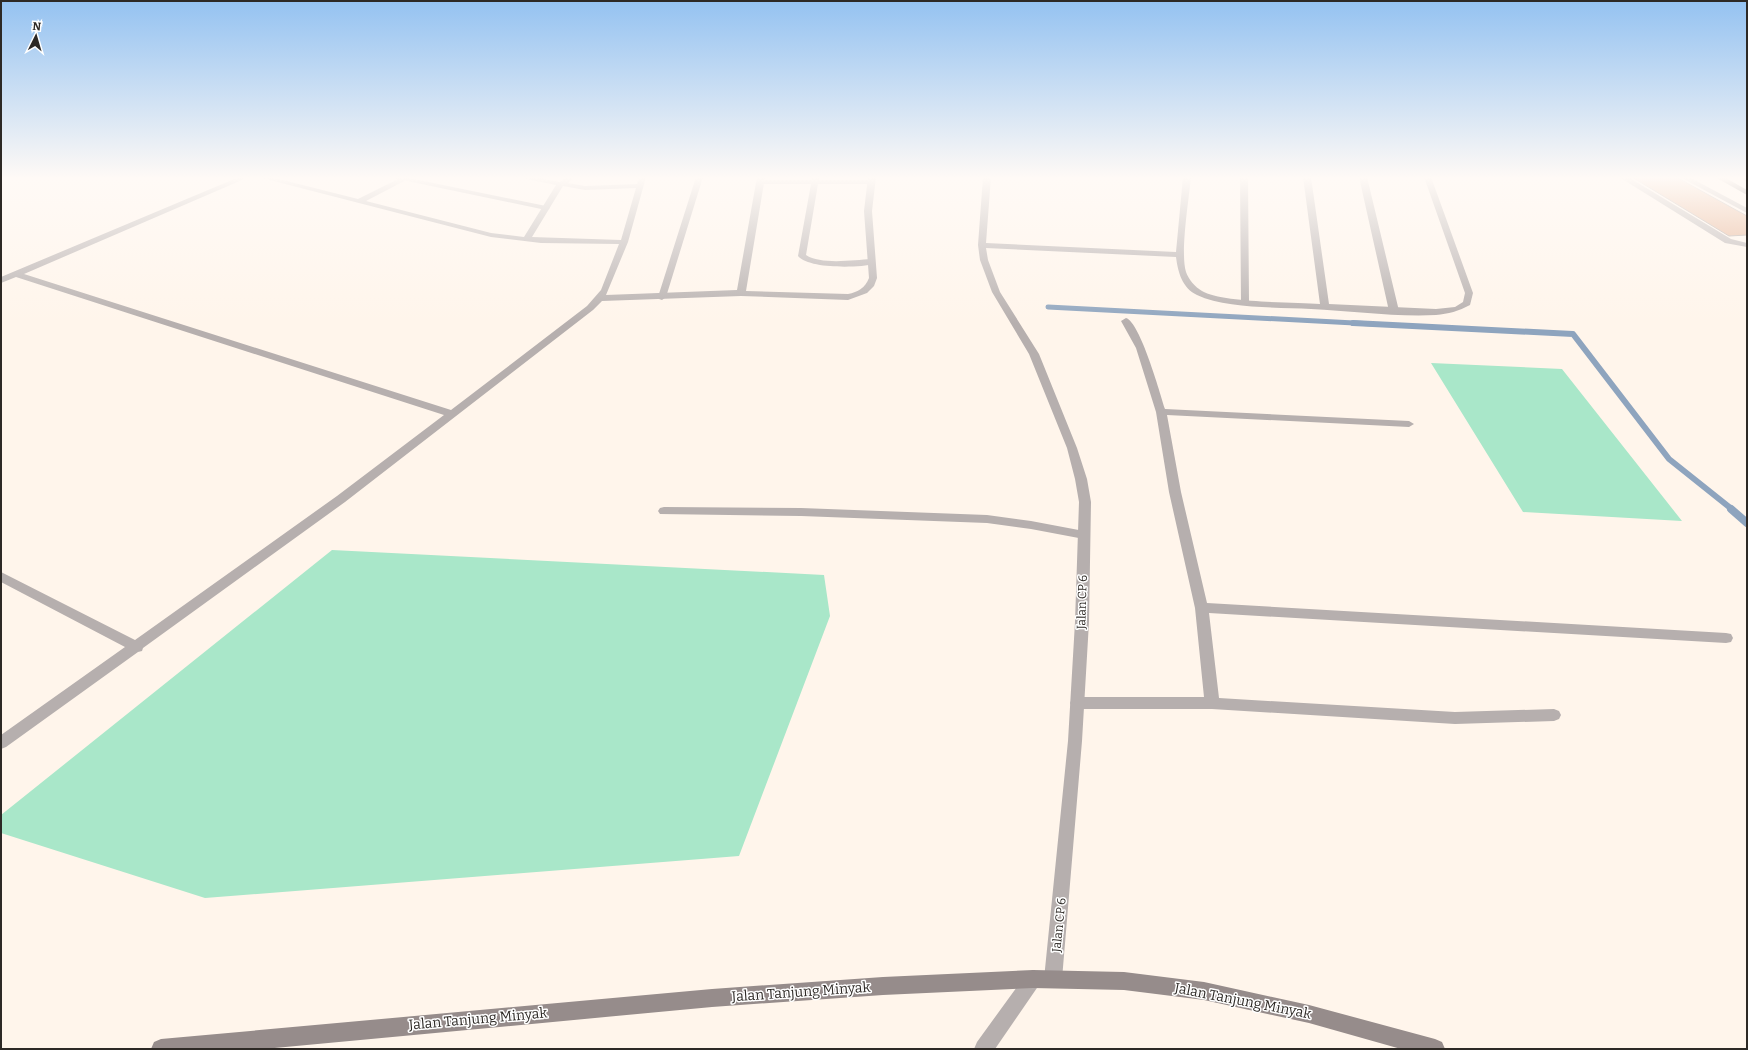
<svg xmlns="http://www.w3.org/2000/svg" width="1748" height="1050" font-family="Bitter,serif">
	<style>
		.green { fill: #a9e7c9 }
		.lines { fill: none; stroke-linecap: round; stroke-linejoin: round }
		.stream-far2 { stroke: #8ea4be; stroke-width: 5 }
		.stream-far1 { stroke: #8ea4be; stroke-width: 6 }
		.stream { stroke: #8ea4be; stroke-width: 8 }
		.building { fill: #e3ab89; stroke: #aa9e97 }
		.service { fill: #b6afae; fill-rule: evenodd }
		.minor { fill: #b6afae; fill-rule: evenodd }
		.secondary { fill: #968c8b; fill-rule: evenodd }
		.trunk { fill: #766868; fill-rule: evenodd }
		.labels { text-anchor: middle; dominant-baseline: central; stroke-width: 3; stroke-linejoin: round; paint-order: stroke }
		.street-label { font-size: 12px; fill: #2d2925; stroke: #fff }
		.near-street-label { font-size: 14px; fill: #2d2925; stroke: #fff }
	</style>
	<rect width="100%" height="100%" fill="#fff5eb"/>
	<path class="green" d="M 1431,363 L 1562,369 L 1682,521 L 1523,512 Z
		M 332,550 L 824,575 L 830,616 L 739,856 L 205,898 L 1,833 L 1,815 Z"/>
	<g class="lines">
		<path class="stream-far2" d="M 1048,307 L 1373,324"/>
		<path class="stream-far1" d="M 1353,323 L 1573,334 L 1669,459 L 1733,510"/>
		<path class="stream" d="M 1731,509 L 1747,523"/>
	</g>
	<path class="building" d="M 1632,177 L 1676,177 L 1747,216 L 1747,235 L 1729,236 Z"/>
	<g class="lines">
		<path class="service" d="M 388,177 L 404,177 L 546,206 L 550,208 L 546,210 Z
			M 696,177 L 703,177 L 666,297 L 662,300 L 659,299 L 658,297 Z
			M 812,177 L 820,177 L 819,180 L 872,180 L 876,182 L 872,184 L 818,184 L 806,255 C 821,265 854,260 871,259 L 875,262 L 874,264 C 858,268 809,269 798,256 L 811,184 L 760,184 L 756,182 L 760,180 L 812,180 Z
			M 1240,177 L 1248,177 L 1249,302 L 1245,305 L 1241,302 Z
			M 1359,177 L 1367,177 L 1399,311 L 1397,313 L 1391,313 L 1389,311 Z
			M 1619,177 L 1628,177 L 1731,239 L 1747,243 L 1747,247 L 1725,243 Z
			M 1126,318 C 1140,322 1160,393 1165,409 L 1409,421 L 1414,424 L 1409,427 L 1167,415 L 1181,492 L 1207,603 L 1726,633 L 1731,634 L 1733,638 L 1731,642 L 1726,643 L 1209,613 L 1219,698 L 1455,712 L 1554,709 L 1559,711 L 1561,715 L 1559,719 L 1554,721 L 1455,724 L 1212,709 L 1077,709 L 1072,707 L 1070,703 L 1072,699 L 1077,697 L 1204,697 L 1195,608 L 1169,492 L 1156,412 L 1136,348 L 1121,321 Z
			M 664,507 L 801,508 L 987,515 L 1031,521 L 1084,531 L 1088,532 L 1090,535 L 1088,538 L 1084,539 L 1031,529 L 987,523 L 801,516 L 660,514 L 658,511 L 660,508 Z"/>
		<path class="minor" d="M 239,177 L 249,177 L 24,274 L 451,410 L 587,306 L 601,290 L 619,244 L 541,243 L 491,237 L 258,177 L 271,177 L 358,199 L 402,177 L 412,177 L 366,201 L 491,233 L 524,237 L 556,185 L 516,177 L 535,177 L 560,182 L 566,177 L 574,177 L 568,183 L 585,186 L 637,184 L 639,177 L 646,177 L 628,242 L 606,295 L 737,290 L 757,177 L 765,177 L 746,291 L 848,294 C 858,292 865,288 869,278 L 864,211 L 868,177 L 876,177 L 872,211 L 877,278 L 874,286 L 867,293 L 848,300 L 741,296 L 602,301 L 593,310 L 345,502 L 143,648 L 142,651 L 138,652 L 6,747 L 1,749 L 1,735 L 125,647 L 1,582 L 1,572 L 135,640 L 337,496 L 444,415 L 16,277 L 1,283 L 1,277 ZM 563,186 L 585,190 L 636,188 L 621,240 L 532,237 Z
			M 983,177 L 991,177 L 986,243 L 1176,252 L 1183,177 L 1191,177 C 1189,199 1180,253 1186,272 C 1189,280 1195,287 1202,291 C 1222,303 1293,302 1320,304 L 1303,177 L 1311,177 L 1329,304 L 1436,309 L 1455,307 L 1463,302 L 1465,293 L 1424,177 L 1431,177 L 1473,293 L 1470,305 C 1459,311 1448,314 1436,315 C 1395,317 1351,311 1311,309 C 1278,307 1227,309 1197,295 C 1182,288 1178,272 1176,257 L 986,248 L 988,260 L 1000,292 L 1039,354 L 1077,448 L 1087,479 L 1091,502 L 1089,622 L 1082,741 L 1062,979 L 1059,985 L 1053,988 L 1047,985 L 1044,979 L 1068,741 L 1075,622 L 1079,502 L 1075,479 L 1067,448 L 1029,354 L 992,292 L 980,260 L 978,245 Z
			M 1680,177 L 1689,177 L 1747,208 L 1747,213 Z
			M 1033,970 L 1039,973 L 1042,979 L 1039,985 L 995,1049 L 974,1049 L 977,1042 L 1027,973 Z"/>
		<path class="secondary" d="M 1033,970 L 1124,972 L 1204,982 L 1309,1005 L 1435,1039 L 1442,1042 L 1445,1049 L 1401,1049 L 1309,1023 L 1204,1000 L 1124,990 L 1033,988 L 883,995 L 712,1007 L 264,1049 L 151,1049 L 154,1042 L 161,1039 L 712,989 L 883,977 Z"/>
		<path class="trunk" d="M 1715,177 L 1724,177 L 1747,190 L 1747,195 Z
			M 1739,177 L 1747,177 L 1747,182 Z"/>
	</g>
	<linearGradient id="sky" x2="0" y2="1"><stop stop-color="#94c2f1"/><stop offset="0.55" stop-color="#fffaf6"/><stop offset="1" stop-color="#fffaf6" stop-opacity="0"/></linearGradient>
	<rect width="1748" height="324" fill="url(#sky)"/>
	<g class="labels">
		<g class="street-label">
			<text transform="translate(1082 602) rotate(-88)">Jalan CP 6</text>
			<text transform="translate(1059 925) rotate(-84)">Jalan CP 6</text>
		</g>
		<g class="near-street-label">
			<text transform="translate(801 992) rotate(-4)">Jalan Tanjung Minyak</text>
			<text transform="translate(1243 1001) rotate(11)">Jalan Tanjung Minyak</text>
			<text transform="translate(478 1019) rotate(-5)">Jalan Tanjung Minyak</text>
		</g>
	</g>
	<rect width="1748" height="1050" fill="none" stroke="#2d2925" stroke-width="4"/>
	<g transform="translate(36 36) rotate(5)" stroke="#ffffff" stroke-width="3" paint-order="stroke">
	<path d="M0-3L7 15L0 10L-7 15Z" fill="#2d2925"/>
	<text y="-6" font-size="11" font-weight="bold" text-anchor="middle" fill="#2d2925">N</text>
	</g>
</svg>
